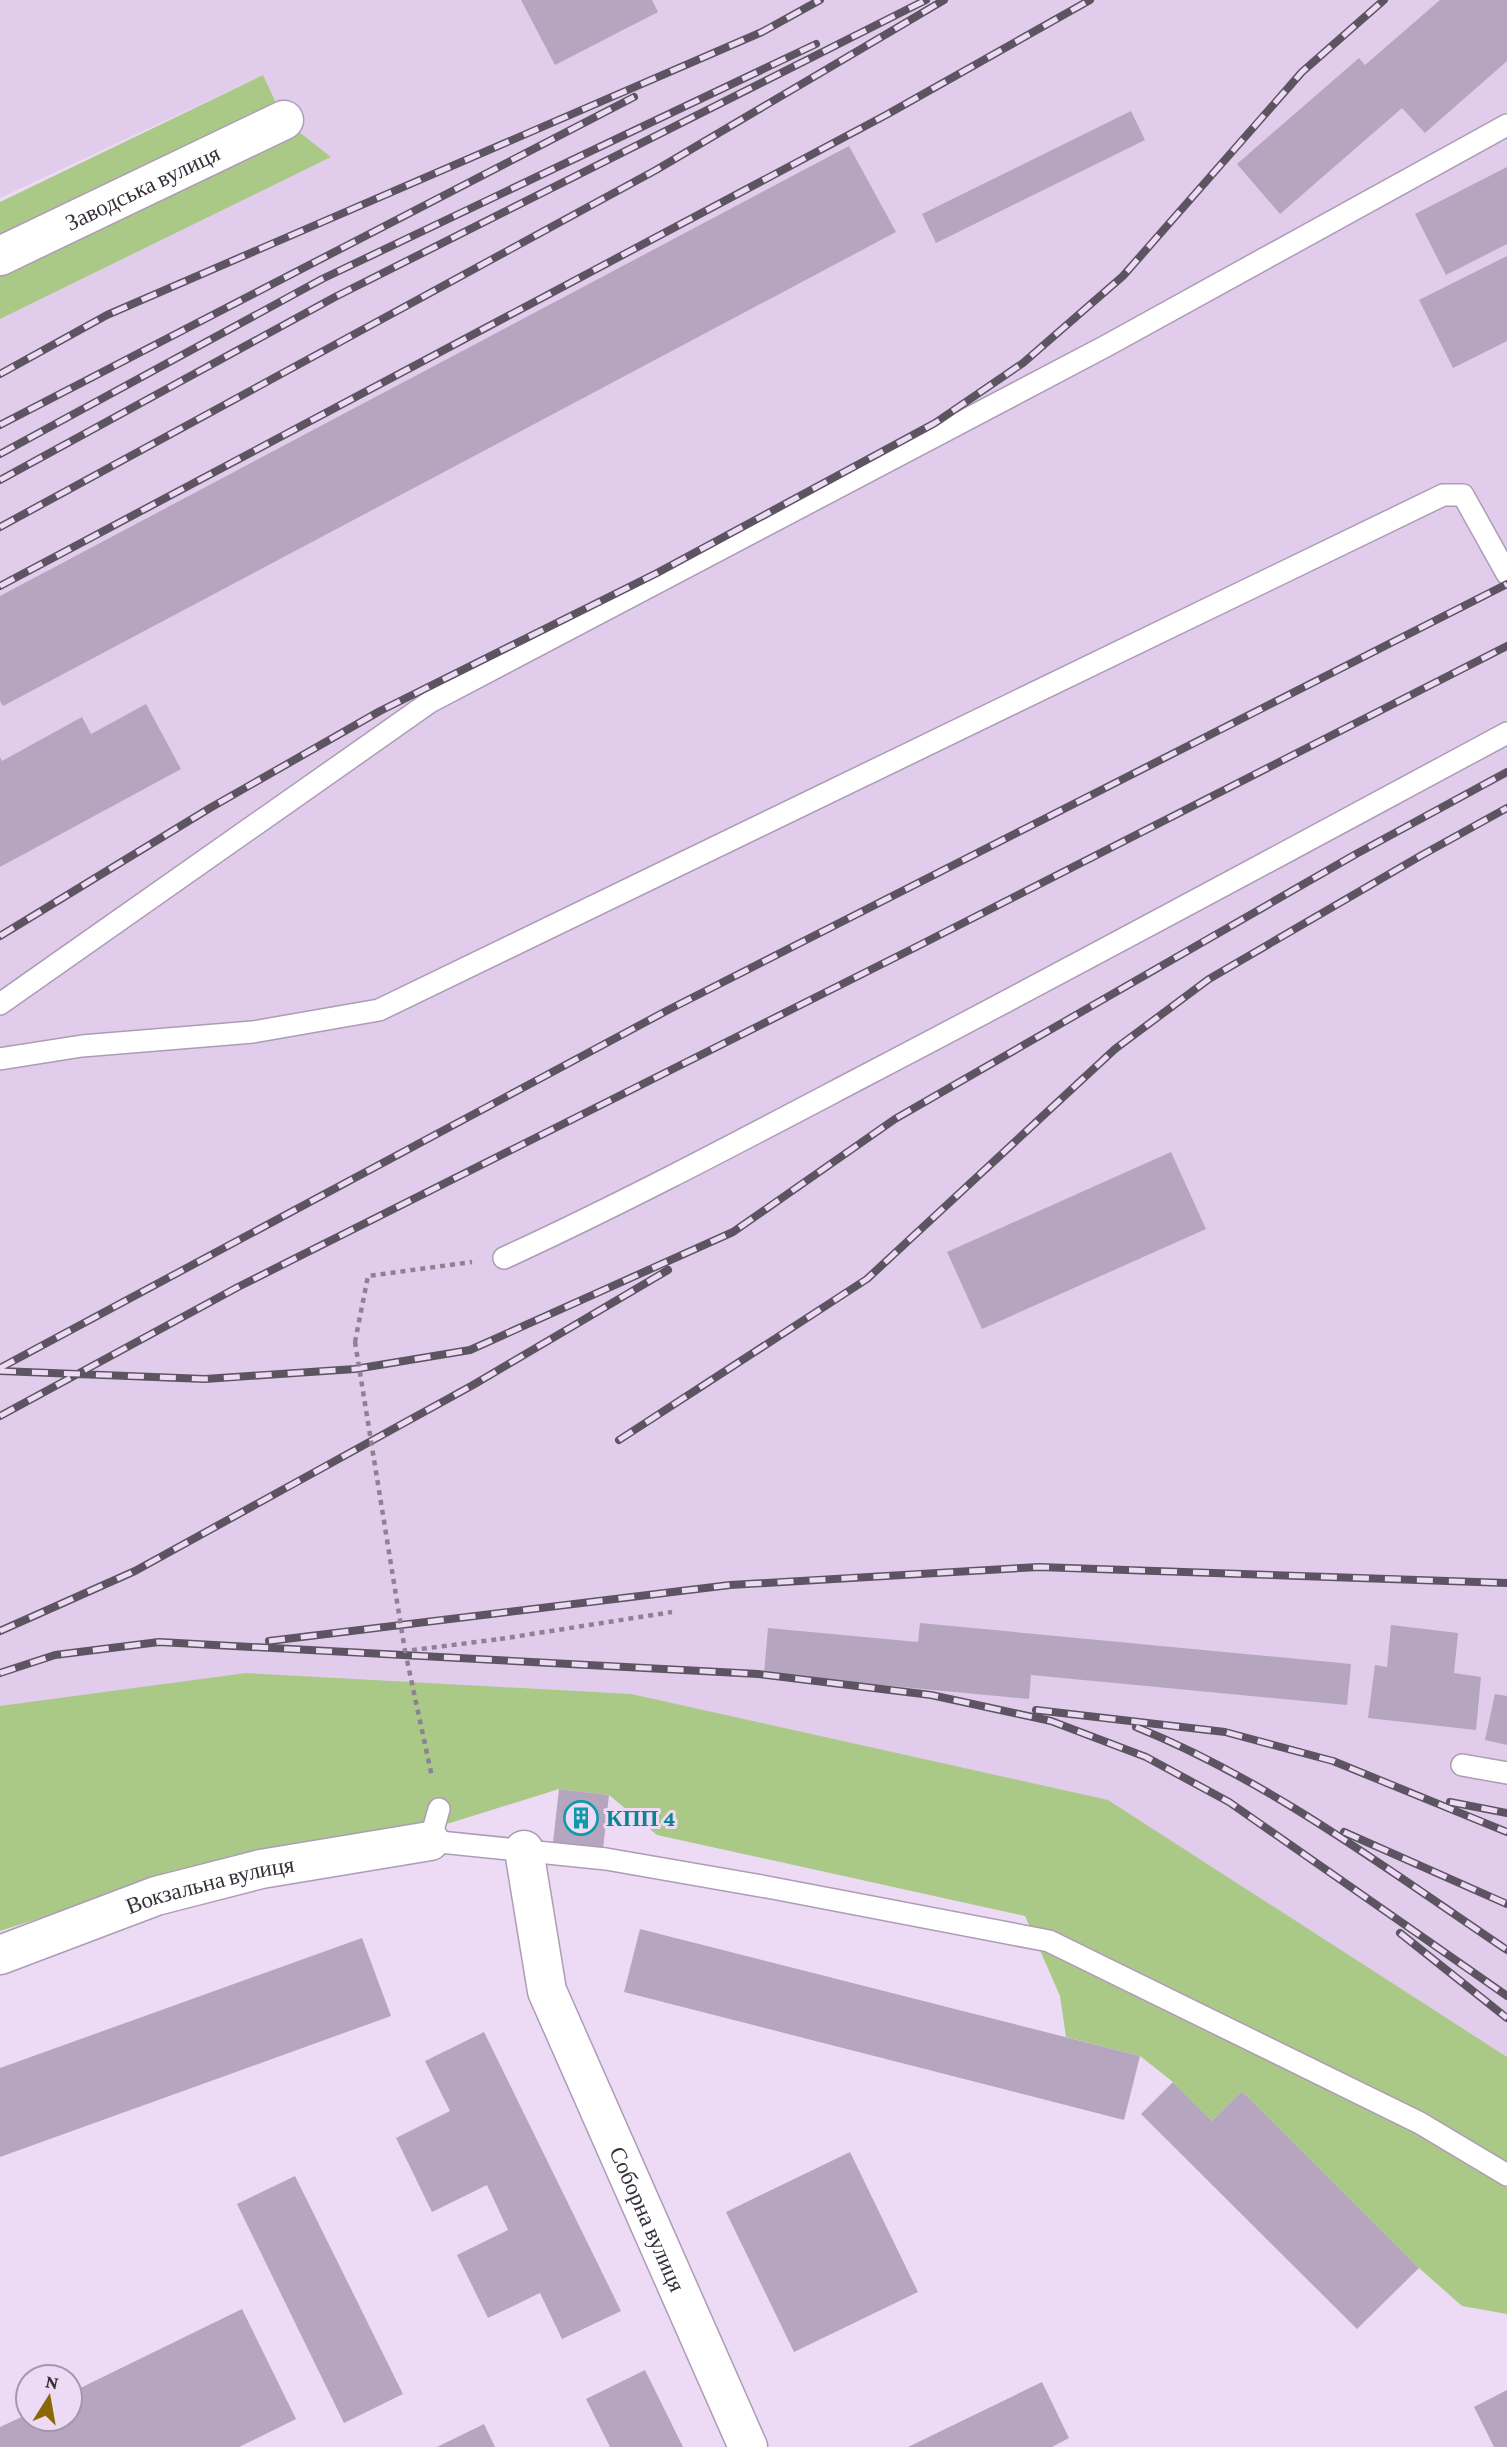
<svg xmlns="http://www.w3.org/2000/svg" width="1507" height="2447" font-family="'Crimson Pro',serif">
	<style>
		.built { fill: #e1ccec }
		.green { fill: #aac987 }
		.building { fill: #b6a5bf }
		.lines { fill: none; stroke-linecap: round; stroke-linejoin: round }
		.service-casing { stroke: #ad9cb6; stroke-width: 24 }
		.minor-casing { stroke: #ad9cb6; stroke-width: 41 }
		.path { stroke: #8d8193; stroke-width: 4.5; stroke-dasharray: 5 5; stroke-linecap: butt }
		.service { stroke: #fff; stroke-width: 21 }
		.minor { stroke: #fff; stroke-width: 38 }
		.rail-casing { stroke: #5d5462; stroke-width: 8 }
		.rail { stroke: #eddbf6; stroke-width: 5; stroke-dasharray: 16; stroke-linecap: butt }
		.path-bridge { stroke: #8d8193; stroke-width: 4.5; stroke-dasharray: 5 5; stroke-linecap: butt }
		.labels { text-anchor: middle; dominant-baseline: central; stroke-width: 6; stroke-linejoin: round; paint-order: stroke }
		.street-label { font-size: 23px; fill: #37303a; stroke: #eddbf6 }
		.culture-label { font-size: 23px; font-weight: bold; fill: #0d838f; stroke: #eddbf6; text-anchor: start }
	</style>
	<rect width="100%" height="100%" fill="#eddbf6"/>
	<path class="built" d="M 0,0 L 1507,0 L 1507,2135 L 1061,1873 L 735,1796 L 452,1777 L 0,1865 L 0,319 L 331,157 L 284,120 L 263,75 L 0,198 Z"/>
	<path class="green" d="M 263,75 L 284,120 L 331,157 L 0,319 L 0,202 Z
		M 246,1673 L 631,1694 L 1108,1800 L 1507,2057 L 1507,2314 L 1462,2306 L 1419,2268 L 1242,2091 L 1212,2121 L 1173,2082 L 1140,2056 L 1066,2037 L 1060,1996 L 1025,1916 L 657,1835 L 609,1795 L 559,1789 L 450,1823 L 234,1855 L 0,1931 L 0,1706 Z"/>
	<path class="building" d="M 521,0 L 652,0 L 658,12 L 555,65 Z
		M 1440,0 L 1507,0 L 1507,61 L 1425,133 L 1402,108 L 1280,214 L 1237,164 L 1359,58 L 1365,65 Z
		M 1131,111 L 1145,140 L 936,243 L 922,214 Z
		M 849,146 L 896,232 L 3,706 L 0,701 L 0,596 Z
		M 1507,167 L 1507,244 L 1446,275 L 1415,214 Z
		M 1507,256 L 1507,341 L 1453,368 L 1419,300 Z
		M 146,704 L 181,769 L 0,867 L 0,757 L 2,761 L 82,717 L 91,734 Z
		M 1171,1152 L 1206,1229 L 982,1329 L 947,1252 Z
		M 920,1623 L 1351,1664 L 1347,1705 L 1031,1675 L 1029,1699 L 764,1674 L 768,1628 L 918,1642 Z
		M 1391,1625 L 1458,1633 L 1454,1673 L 1481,1677 L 1476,1730 L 1368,1718 L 1375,1665 L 1387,1667 Z
		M 1495,1694 L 1507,1696 L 1507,1745 L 1485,1740 Z
		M 559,1789 L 609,1795 L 603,1849 L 553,1842 Z
		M 640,1929 L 1140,2056 L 1124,2120 L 624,1992 Z
		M 362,1938 L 391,2016 L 0,2157 L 0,2068 Z
		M 484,2032 L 621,2311 L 562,2339 L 540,2293 L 488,2318 L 457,2255 L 508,2230 L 487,2185 L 432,2212 L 396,2138 L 450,2111 L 425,2061 Z
		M 1173,2082 L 1212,2121 L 1242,2091 L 1419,2268 L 1357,2329 L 1141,2114 Z
		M 850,2152 L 918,2292 L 794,2352 L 726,2212 Z
		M 295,2176 L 403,2394 L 344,2423 L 237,2204 Z
		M 242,2309 L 296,2419 L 239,2447 L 0,2447 L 0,2427 L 28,2414 L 28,2419 L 70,2419 L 70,2393 Z
		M 645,2370 L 683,2447 L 610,2447 L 586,2399 Z
		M 1042,2382 L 1069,2438 L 1052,2447 L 908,2447 Z
		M 1507,2390 L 1507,2447 L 1494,2447 L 1474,2407 Z
		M 484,2424 L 495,2447 L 437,2447 Z"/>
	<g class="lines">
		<g class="service-casing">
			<path id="service" d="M 0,1004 L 430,702 L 1106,346 L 1507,125
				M 0,1059 L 82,1046 L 253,1032 L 379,1010 L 1443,495 L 1463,495 L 1507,574
				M 504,1258 C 628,1201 748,1137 870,1073 C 1083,962 1295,847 1507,733
				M 1462,1765 L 1507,1773
				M 439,1809 L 430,1841 L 606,1859 L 767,1887 L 1049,1941 L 1420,2123 L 1507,2175"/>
		</g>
		<g class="minor-casing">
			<g id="minor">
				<path id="s1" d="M 0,256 L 284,120"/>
				<path id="s2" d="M 524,1850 L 547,1991 L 748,2447"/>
				<path id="s3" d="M 0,1955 L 156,1896 L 261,1869 L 430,1841"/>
			</g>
		</g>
		<path class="path" d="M 355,1342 L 368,1276 L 472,1262
			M 500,1639 L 672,1612
			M 405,1651 L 432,1777"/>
		<use href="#service" class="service"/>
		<use href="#minor" class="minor"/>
		<g class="rail-casing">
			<path id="rail" d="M 0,374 L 107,315 L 762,32 L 820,0
				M 0,425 L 634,97
				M 0,454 L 322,279 L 816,44
				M 0,480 L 335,297 L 926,0
				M 0,527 L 656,170 L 944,0
				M 0,586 L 886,115 L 1090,0
				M 0,936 L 210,808 L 380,711 L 657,573 L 935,423 L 1023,363 L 1123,276 L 1302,72 L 1384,0
				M 0,1368 L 668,1010 L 1507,584
				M 0,1371 L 205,1379 L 355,1369 L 470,1350 L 733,1232 L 895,1119 L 1356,854 L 1507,772
				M 0,1416 L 238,1287 L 916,947 L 1507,646
				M 619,1440 L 867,1279 L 1115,1049 L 1209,979 L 1422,855 L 1507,808
				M 0,1631 L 135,1571 L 473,1385 L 668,1270
				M 269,1641 L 730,1585 L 1039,1567 L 1507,1583
				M 0,1673 L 55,1655 L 159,1642 L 758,1674 L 931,1695 L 1051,1721 L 1146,1757 L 1229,1802 L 1507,1996
				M 1036,1710 L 1225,1732 L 1333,1761 L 1507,1832
				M 1136,1727 C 1270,1781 1388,1870 1507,1950
				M 1450,1802 L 1507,1813
				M 1344,1832 L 1507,1904
				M 1400,1933 L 1507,2018"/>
		</g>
		<use href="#rail" class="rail"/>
		<path class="path-bridge" d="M 355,1342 L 405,1651 L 500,1639"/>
	</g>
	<defs>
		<g id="building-ring" transform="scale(1.75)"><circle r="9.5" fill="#eddbf6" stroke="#0f9aa8" stroke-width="1.5"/><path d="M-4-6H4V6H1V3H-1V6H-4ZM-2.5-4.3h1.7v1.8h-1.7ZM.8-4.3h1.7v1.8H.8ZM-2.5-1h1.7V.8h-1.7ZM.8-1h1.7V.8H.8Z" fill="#0f9aa8"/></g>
	</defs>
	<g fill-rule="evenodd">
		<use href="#building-ring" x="581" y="1818"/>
	</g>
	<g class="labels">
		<g class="street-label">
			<text stroke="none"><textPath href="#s1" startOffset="158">Заводська вулиця</textPath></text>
			<text stroke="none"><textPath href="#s3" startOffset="222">Вокзальна вулиця</textPath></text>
			<text stroke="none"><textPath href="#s2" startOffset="392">Соборна вулиця</textPath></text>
		</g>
		<g class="culture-label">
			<text x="606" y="1818">КПП 4</text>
		</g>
	</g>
	<g transform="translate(49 2398) rotate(11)"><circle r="33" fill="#eddbf6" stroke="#a497ab" stroke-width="2"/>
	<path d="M0-5L12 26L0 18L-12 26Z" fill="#8b6706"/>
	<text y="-10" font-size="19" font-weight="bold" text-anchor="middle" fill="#37303a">N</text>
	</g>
</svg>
